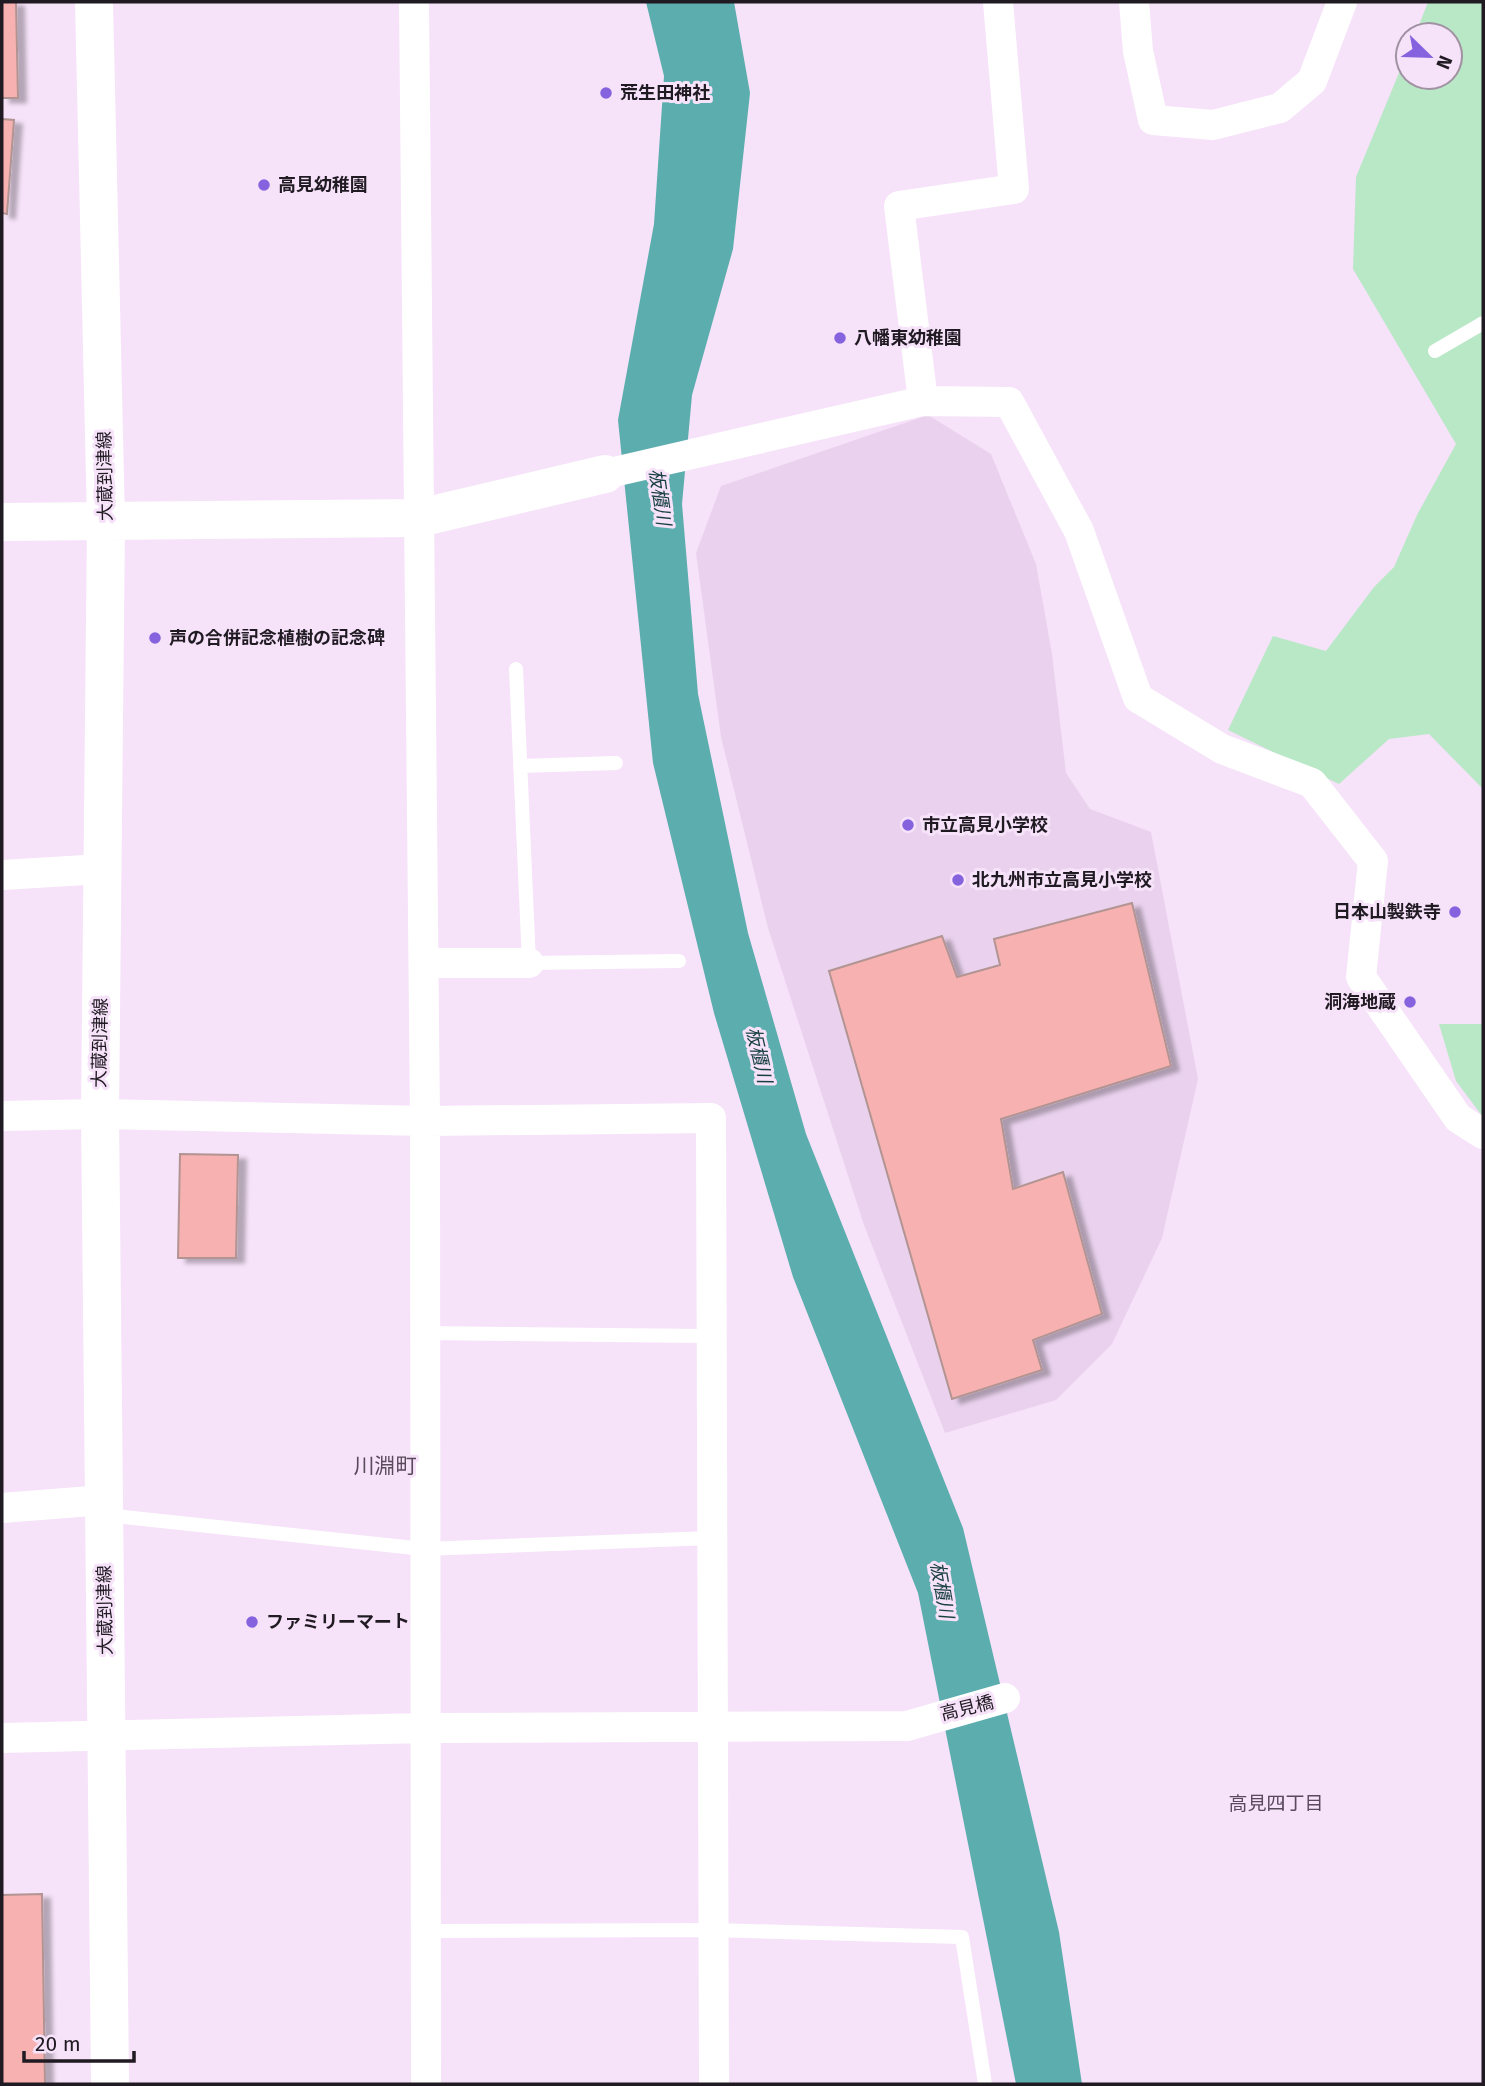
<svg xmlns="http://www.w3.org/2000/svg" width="1485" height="2086" font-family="'Fira Sans','Noto Sans JP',sans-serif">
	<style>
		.built { fill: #ead2ee }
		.green { fill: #b9e8c7 }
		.water { fill: #5badae }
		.building { fill: #f6b1b0; stroke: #b29493; stroke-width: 2; filter: url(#shadow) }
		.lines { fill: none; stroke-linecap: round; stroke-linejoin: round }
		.lane { stroke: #fff; stroke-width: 14 }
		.street { stroke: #fff; stroke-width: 30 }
		.secondary { stroke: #fff; stroke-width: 38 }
		.poi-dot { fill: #8663de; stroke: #f6e2f9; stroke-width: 2.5 }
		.labels { text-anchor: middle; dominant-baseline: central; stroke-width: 6; stroke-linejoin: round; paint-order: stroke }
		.poi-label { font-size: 18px; font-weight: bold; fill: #201a22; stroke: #f6e2f9; text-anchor: start }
		.street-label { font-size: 18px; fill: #201a22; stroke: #f6e2f9 }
		.water-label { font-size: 19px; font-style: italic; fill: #173f3f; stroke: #f6e2f9 }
		.neighbourhood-label { font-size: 19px; fill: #58495b; stroke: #f6e2f9 }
		.quarter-label { font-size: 21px; fill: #58495b; stroke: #f6e2f9 }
	</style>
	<defs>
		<filter id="shadow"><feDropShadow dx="8" dy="4.5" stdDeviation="2" flood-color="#0004"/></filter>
	</defs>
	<rect width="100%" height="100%" fill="#f6e2f9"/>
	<path class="built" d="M 928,415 L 991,454 L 1036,564 L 1052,654 L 1066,773 L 1090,809 L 1151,832 L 1198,1079 L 1162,1238 L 1112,1344 L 1056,1400 L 945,1433 L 864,1225 L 768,928 L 721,737 L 696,553 L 721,486 Z"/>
	<path class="green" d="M 1428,2 L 1483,2 L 1483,789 L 1429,734 L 1389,739 L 1339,784 L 1228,730 L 1273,636 L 1326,651 L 1374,587 L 1394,567 L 1417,515 L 1456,444 L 1353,269 L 1356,177 L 1408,51 L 1408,77 L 1450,77 L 1450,35 L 1415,35 Z
		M 1439,1024 L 1483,1024 L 1483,1117 L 1456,1081 Z"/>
	<path class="water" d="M 646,2 L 734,2 L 750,93 L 733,249 L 692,395 L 682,504 L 698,694 L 748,933 L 806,1134 L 963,1528 L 1059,1932 L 1082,2084 L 1016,2084 L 918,1593 L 793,1277 L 714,1013 L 653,763 L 618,420 L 654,224 L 664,76 Z"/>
	<path class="building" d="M 2,2 L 16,2 L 18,98 L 2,98 Z
		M 2,119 L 14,120 L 7,214 L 2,213 Z
		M 1132,903 L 1171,1066 L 1001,1119 L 1013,1189 L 1063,1172 L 1102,1314 L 1033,1340 L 1042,1370 L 952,1399 L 829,971 L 942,936 L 957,977 L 1000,965 L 994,939 Z
		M 180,1154 L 238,1155 L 236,1258 L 178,1258 Z
		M 42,1894 L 45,2084 L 2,2084 L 2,1895 Z"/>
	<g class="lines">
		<path class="lane" d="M 1435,351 L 1483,323
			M 516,669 L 529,963 L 679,961
			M 520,766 L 616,763
			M 424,1333 L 710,1336
			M 105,1515 L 424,1549 L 711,1538
			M 425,1931 L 713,1930 L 962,1937 L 985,2084"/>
		<path class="street" d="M 414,2 L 425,1121 L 426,2084
			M 1134,2 L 1138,51 L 1153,120 L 1213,125 L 1280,108 L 1312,81 L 1342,2
			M 923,401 L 1009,402 L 1079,531 L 1138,698 L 1222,749 L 1312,783 L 1373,861 L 1361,977 L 1458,1118 L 1483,1134
			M 605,474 L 923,401 L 899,206 L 1014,189 L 998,2
			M 2,875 L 102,869
			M 424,963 L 529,963
			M 2,1116 L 100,1114 L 425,1121 L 711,1118 L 714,2084
			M 2,1508 L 104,1500
			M 2,1738 L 424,1728 L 907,1726 L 1005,1698"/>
		<path class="secondary" d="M 94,2 L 106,522 L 100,1114 L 110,2084
			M 2,522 L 419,518 L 605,474"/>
	</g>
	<g class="poi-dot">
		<circle cx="606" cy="93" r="7"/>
		<circle cx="264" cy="185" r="7"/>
		<circle cx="840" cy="338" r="7"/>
		<circle cx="155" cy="638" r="7"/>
		<circle cx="908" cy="825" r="7"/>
		<circle cx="958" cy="880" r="7"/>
		<circle cx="1455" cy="912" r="7"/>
		<circle cx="1410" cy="1002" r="7"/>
		<circle cx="252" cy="1622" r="7"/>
	</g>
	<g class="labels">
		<g class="poi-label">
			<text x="620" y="93">荒生田神社</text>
			<text x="278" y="185">高見幼稚園</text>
			<text x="854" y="338">八幡東幼稚園</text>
			<text x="169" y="638">声の合併記念植樹の記念碑</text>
			<text x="922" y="825">市立高見小学校</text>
			<text x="972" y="880">北九州市立高見小学校</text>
			<text x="1441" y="912" text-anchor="end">日本山製鉄寺</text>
			<text x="1396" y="1002" text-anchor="end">洞海地蔵</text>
			<text x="266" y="1622">ファミリーマート</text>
		</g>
		<g class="street-label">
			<text transform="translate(105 476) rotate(-91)">大蔵到津線</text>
			<text transform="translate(100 1043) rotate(-89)">大蔵到津線</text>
			<text transform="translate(105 1610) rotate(-91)">大蔵到津線</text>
			<text transform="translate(967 1708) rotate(-14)">高見橋</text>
		</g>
		<g class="water-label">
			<text transform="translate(660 497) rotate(82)">板櫃川</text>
			<text transform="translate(759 1055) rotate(77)">板櫃川</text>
			<text transform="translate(942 1590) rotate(80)">板櫃川</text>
		</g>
		<g class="neighbourhood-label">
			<text x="1276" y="1803">高見四丁目</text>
		</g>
		<g class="quarter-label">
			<text x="385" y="1466">川淵町</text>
		</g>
	</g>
	<rect width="1485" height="2086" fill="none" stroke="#201a22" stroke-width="7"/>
	<g transform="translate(1429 56) rotate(113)"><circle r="33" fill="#f6e2f9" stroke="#a092a3" stroke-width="2"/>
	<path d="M0-5L12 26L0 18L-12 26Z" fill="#8663de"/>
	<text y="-10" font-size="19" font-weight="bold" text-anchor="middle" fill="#201a22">N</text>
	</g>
	<path d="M24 2051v10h110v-10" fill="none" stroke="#201a22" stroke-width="3.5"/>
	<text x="35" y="2051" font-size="21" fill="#201a22" stroke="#f6e2f9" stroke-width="5" paint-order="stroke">20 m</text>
</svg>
